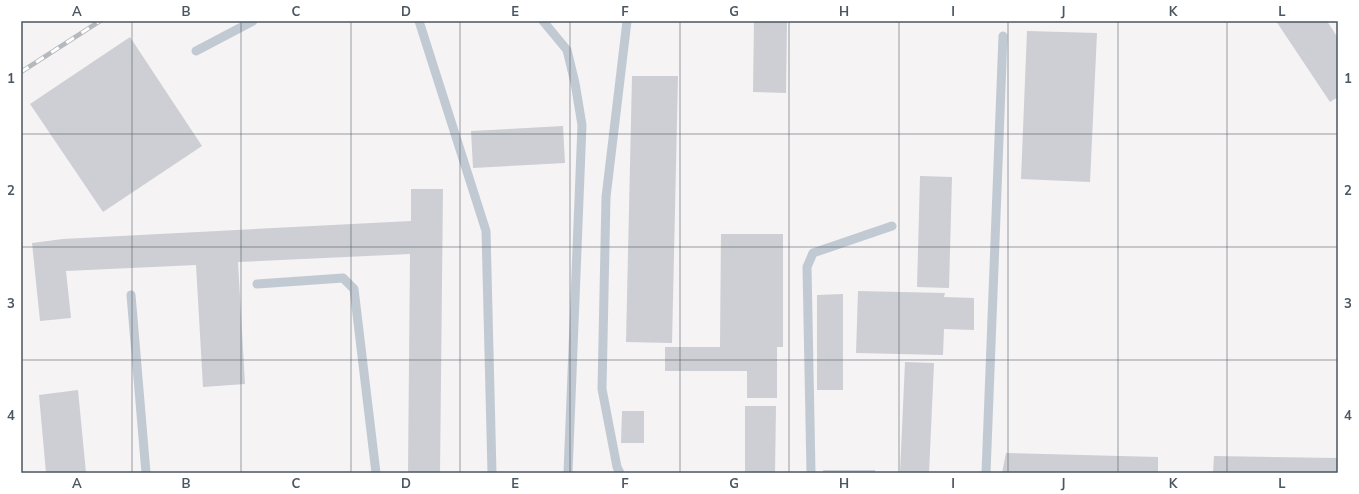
<svg xmlns="http://www.w3.org/2000/svg" width="1359" height="494" font-family="Mulish,sans-serif">
	<style>
		.building { fill: #cdcfd5 }
		.lines { fill: none; stroke-linecap: round; stroke-linejoin: round }
		.service { stroke: #c1cad2; stroke-width: 9 }
		.rail-casing { stroke: #b5b8bd; stroke-width: 4.5 }
		.rail { stroke: #fff; stroke-width: 3; stroke-dasharray: 9; stroke-linecap: butt }
		.grid { fill: none; stroke: #4a5661; stroke-width: 1; stroke-opacity: 0.55 }
		.neatline { fill: none; stroke: #4a5661; stroke-width: 1.5 }
		.grid-label { font-size: 13px; text-anchor: middle; font-weight: bold; fill: #4a5661 }
	</style>
	<rect width="100%" height="100%" fill="#f5f3f3"/>
	<path class="building" d="M 754,21 L 787,21 L 786,93 L 753,92 Z
		M 1276,21 L 1327,21 L 1338,38 L 1338,97 L 1330,102 Z
		M 1027,31 L 1097,33 L 1090,182 L 1021,179 Z
		M 130,37 L 202,146 L 103,212 L 30,104 Z
		M 632,76 L 678,76 L 672,343 L 626,342 Z
		M 563,126 L 565,163 L 473,168 L 471,131 Z
		M 920,176 L 952,177 L 949,288 L 917,287 Z
		M 411,189 L 443,189 L 440,473 L 408,473 L 410,254 L 238,262 L 245,384 L 203,387 L 196,265 L 66,271 L 71,318 L 40,321 L 32,243 L 63,239 L 411,221 Z
		M 721,234 L 783,234 L 783,347 L 777,347 L 777,398 L 747,398 L 747,371 L 665,371 L 665,347 L 720,347 Z
		M 858,291 L 945,293 L 944,297 L 974,298 L 974,330 L 944,329 L 943,355 L 856,353 Z
		M 843,294 L 843,390 L 817,390 L 817,295 Z
		M 905,362 L 934,363 L 929,473 L 900,473 Z
		M 78,390 L 86,473 L 46,473 L 39,395 Z
		M 745,406 L 776,406 L 775,473 L 745,473 Z
		M 622,411 L 644,411 L 644,443 L 621,443 Z
		M 1006,453 L 1158,457 L 1158,473 L 1002,473 Z
		M 1214,456 L 1338,458 L 1338,473 L 1213,473 Z
		M 823,470 L 875,470 L 875,473 L 823,473 Z"/>
	<g class="lines">
		<path class="service" d="M 419,21 L 486,231 L 492,473
			M 543,21 L 567,50 L 575,83 L 582,125 L 568,473
			M 196,51 L 253,21
			M 257,284 L 343,278 L 354,289 L 376,473
			M 131,295 L 146,473
			M 620,473 L 617,467 L 602,389 L 606,197 L 627,21
			M 811,473 L 807,267 L 813,253 L 892,226
			M 986,473 L 1003,36"/>
		<g class="rail-casing">
			<path id="rail" d="M 21,72 L 100,21"/>
		</g>
		<use href="#rail" class="rail"/>
	</g>
	<path class="grid" d="M 132,21 L 132,473M 241,21 L 241,473M 351,21 L 351,473M 460,21 L 460,473M 570,21 L 570,473M 680,21 L 680,473M 789,21 L 789,473M 899,21 L 899,473M 1008,21 L 1008,473M 1118,21 L 1118,473M 1227,21 L 1227,473M 21,134 L 1338,134M 21,247 L 1338,247M 21,360 L 1338,360"/>
	<rect width="1359" height="494" fill="none" stroke="#ffffff" stroke-width="44"/>
	<rect x="22" y="22" width="1315" height="450" class="neatline"/>
	<g class="grid-label">
		<text x="77" y="16">A</text>
		<text x="186" y="16">B</text>
		<text x="296" y="16">C</text>
		<text x="406" y="16">D</text>
		<text x="515" y="16">E</text>
		<text x="625" y="16">F</text>
		<text x="734" y="16">G</text>
		<text x="844" y="16">H</text>
		<text x="953" y="16">I</text>
		<text x="1063" y="16">J</text>
		<text x="1173" y="16">K</text>
		<text x="1282" y="16">L</text>
		<text x="11" y="83">1</text>
		<text x="1348" y="83">1</text>
		<text x="11" y="195">2</text>
		<text x="1348" y="195">2</text>
		<text x="11" y="308">3</text>
		<text x="1348" y="308">3</text>
		<text x="11" y="420">4</text>
		<text x="1348" y="420">4</text>
		<text x="77" y="488">A</text>
		<text x="186" y="488">B</text>
		<text x="296" y="488">C</text>
		<text x="406" y="488">D</text>
		<text x="515" y="488">E</text>
		<text x="625" y="488">F</text>
		<text x="734" y="488">G</text>
		<text x="844" y="488">H</text>
		<text x="953" y="488">I</text>
		<text x="1063" y="488">J</text>
		<text x="1173" y="488">K</text>
		<text x="1282" y="488">L</text>
	</g>
</svg>
